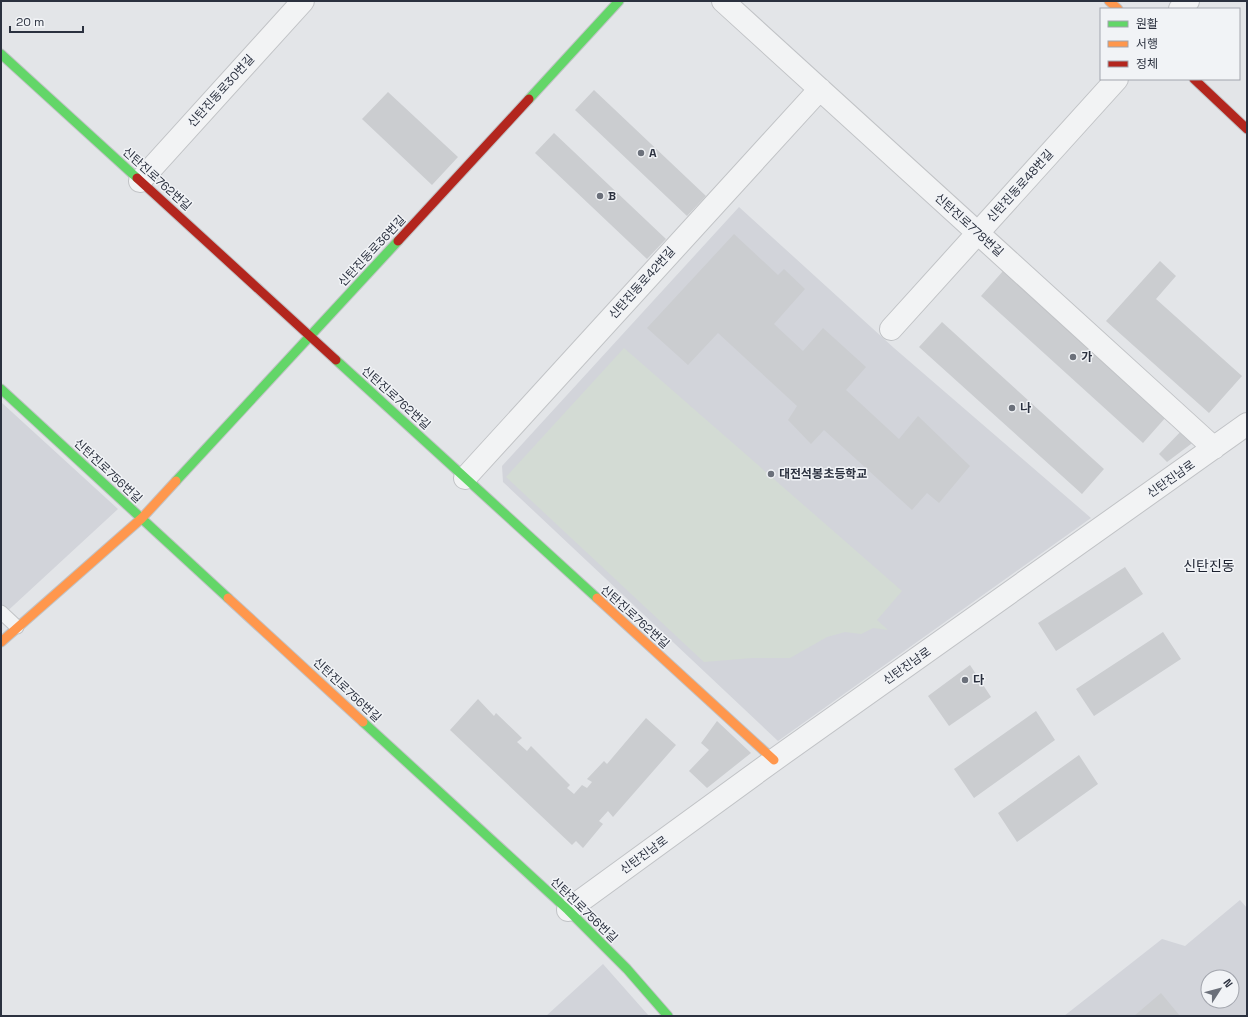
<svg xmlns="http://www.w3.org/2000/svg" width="1248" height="1017" font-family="'Space Grotesk','Noto Sans KR',sans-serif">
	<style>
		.built { fill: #d2d4da; fill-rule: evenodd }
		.green { fill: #d3dbd4 }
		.building { fill: #cbcdd0 }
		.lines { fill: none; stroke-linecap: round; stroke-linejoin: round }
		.lane-casing { stroke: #c1c3c6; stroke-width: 15 }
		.street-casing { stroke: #c1c3c6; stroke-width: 24 }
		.fast-casing { stroke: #c1c3c6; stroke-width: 11 }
		.slow-casing { stroke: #c1c3c6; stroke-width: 11 }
		.jam-casing { stroke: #c1c3c6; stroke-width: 11 }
		.lane { stroke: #f2f3f4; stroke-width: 13 }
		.street { stroke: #f2f3f4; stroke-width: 22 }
		.fast { stroke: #63d668; stroke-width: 9 }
		.slow { stroke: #ff974d; stroke-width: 9 }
		.jam { stroke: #b3261e; stroke-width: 9 }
		.poi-dot { fill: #6b707a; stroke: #f1f3f6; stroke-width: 1.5 }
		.labels { text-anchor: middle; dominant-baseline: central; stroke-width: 3; stroke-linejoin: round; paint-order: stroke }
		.street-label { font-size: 12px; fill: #2b313f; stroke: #f1f3f6 }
		.poi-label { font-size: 12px; font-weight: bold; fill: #2b313f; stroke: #f1f3f6; text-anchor: start }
		.quarter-label { font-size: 14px; fill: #1d2230; stroke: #f1f3f6 }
	</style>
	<rect width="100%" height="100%" fill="#e3e5e8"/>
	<path class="built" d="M 739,207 L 894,348 L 1091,518 L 778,741 L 503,482 L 502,466 Z
		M 1,402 L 118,509 L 1,617 Z
		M 1240,900 L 1247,908 L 1247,1016 L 1064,1016 L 1162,939 L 1185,946 ZM 1208,977 L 1232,977 L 1232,1001 L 1208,1001 Z
		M 603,964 L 649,1016 L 546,1016 Z"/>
	<path class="green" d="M 624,348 L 902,591 L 877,620 L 888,630 L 873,628 L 861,634 L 845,632 L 827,637 L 790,658 L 752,658 L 704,662 L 506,477 Z"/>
	<path class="building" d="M 594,90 L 706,196 L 687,216 L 575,110 Z
		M 388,92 L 458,157 L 432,185 L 362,119 Z
		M 554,133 L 666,239 L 647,259 L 535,153 Z
		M 734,234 L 778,275 L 784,269 L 805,289 L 774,324 L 803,351 L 823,328 L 866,367 L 846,390 L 899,439 L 918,416 L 970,466 L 939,503 L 927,493 L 912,510 L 824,430 L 811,444 L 788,420 L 797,406 L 718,333 L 688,365 L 647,328 Z
		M 1160,261 L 1176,276 L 1156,299 L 1242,376 L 1209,413 L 1106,321 Z
		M 1003,271 L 1166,417 L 1143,443 L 981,296 Z
		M 942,322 L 1104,469 L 1082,494 L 919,347 Z
		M 1186,426 L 1199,438 L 1167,462 L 1159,454 Z
		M 1125,567 L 1143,594 L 1056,651 L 1038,623 Z
		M 1163,632 L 1181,659 L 1094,716 L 1076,689 Z
		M 970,665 L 991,697 L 949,726 L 928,696 Z
		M 478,699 L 494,716 L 496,713 L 522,738 L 517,742 L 527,751 L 531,746 L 570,785 L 567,788 L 574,794 L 582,785 L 587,788 L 592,782 L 587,779 L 604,761 L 607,764 L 646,718 L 676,745 L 613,817 L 608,811 L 599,821 L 603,824 L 583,848 L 576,841 L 572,845 L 450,730 Z
		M 1036,711 L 1055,740 L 974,798 L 954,769 Z
		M 717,721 L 751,753 L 707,788 L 689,771 L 709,750 L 701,743 Z
		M 1079,755 L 1098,784 L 1017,842 L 998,813 Z
		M 1161,993 L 1180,1016 L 1134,1016 Z"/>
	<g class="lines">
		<g class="lane-casing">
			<path id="lane" d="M 1,612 L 17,627"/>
		</g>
		<g class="street-casing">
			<path id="street" d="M 723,1 L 1214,448
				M 1180,9 L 1188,1
				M 140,181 L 303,1
				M 891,329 L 1117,79
				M 465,478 L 820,89
				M 568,910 L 774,760 L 1247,424"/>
		</g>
		<g class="fast-casing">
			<path id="fast" d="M 1,54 L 137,178
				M 529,99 L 619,1
				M 336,360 L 597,598
				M 1,389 L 228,598
				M 176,481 L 398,241
				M 363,722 L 568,910 L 627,969 L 668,1016"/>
		</g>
		<g class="slow-casing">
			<path id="slow" d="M 1109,1 L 1118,9
				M 228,598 L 363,722
				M 597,598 L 774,760
				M 1,642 L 142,518 L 176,481"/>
		</g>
		<g class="jam-casing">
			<path id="jam" d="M 1194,79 L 1247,129
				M 137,178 L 336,360
				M 398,241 L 529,99"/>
		</g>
		<use href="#lane" class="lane"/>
		<use href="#street" class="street"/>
		<use href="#fast" class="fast"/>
		<use href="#slow" class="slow"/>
		<use href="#jam" class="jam"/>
	</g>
	<g class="poi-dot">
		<circle cx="641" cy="153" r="4"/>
		<circle cx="600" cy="196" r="4"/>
		<circle cx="1073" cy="357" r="4"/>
		<circle cx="1012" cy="408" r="4"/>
		<circle cx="771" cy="474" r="4"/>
		<circle cx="965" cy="680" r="4"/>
	</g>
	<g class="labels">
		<g class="street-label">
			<text transform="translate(221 91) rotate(-48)">신탄진동로30번길</text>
			<text transform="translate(157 179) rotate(42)">신탄진로762번길</text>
			<text transform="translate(1020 186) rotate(-48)">신탄진동로48번길</text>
			<text transform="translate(969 225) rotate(42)">신탄진로778번길</text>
			<text transform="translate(372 251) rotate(-47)">신탄진동로36번길</text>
			<text transform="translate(642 283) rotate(-48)">신탄진동로42번길</text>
			<text transform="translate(396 398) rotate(42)">신탄진로762번길</text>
			<text transform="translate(108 471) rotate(43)">신탄진로756번길</text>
			<text transform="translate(1171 479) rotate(-35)">신탄진남로</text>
			<text transform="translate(635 617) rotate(42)">신탄진로762번길</text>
			<text transform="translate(907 666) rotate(-35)">신탄진남로</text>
			<text transform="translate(347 690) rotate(43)">신탄진로756번길</text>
			<text transform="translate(644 855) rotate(-36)">신탄진남로</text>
			<text transform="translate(584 910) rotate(44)">신탄진로756번길</text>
		</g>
		<g class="poi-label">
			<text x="649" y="153">A</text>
			<text x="608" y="196">B</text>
			<text x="1081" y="357">가</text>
			<text x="1020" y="408">나</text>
			<text x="779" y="474">대전석봉초등학교</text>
			<text x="973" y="680">다</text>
		</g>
		<g class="quarter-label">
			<text x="1209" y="566">신탄진동</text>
		</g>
	</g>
	<rect width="1248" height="1017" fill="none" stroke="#2b313f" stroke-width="4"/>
	<rect x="1100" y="8" width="140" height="72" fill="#f1f3f6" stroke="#a2a5ad"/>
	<rect x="1108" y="21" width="20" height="6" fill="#63d668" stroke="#a2a5ad"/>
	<text x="1136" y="28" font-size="12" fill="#2b313f">원활</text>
	<rect x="1108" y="41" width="20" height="6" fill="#ff974d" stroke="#a2a5ad"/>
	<text x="1136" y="48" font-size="12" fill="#2b313f">서행</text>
	<rect x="1108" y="61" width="20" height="6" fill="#b3261e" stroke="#a2a5ad"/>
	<text x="1136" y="68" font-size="12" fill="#2b313f">정체</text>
	<g transform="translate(1220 989) rotate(54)"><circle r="19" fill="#f1f3f6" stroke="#a2a5ad"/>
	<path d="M0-3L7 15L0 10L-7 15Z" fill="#6b707a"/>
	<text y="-6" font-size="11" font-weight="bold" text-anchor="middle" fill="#2b313f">N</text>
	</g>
	<path d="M10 26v6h73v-6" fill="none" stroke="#2b313f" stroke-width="2"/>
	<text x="16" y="26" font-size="12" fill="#2b313f" stroke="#f1f3f6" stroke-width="3" paint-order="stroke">20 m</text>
</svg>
